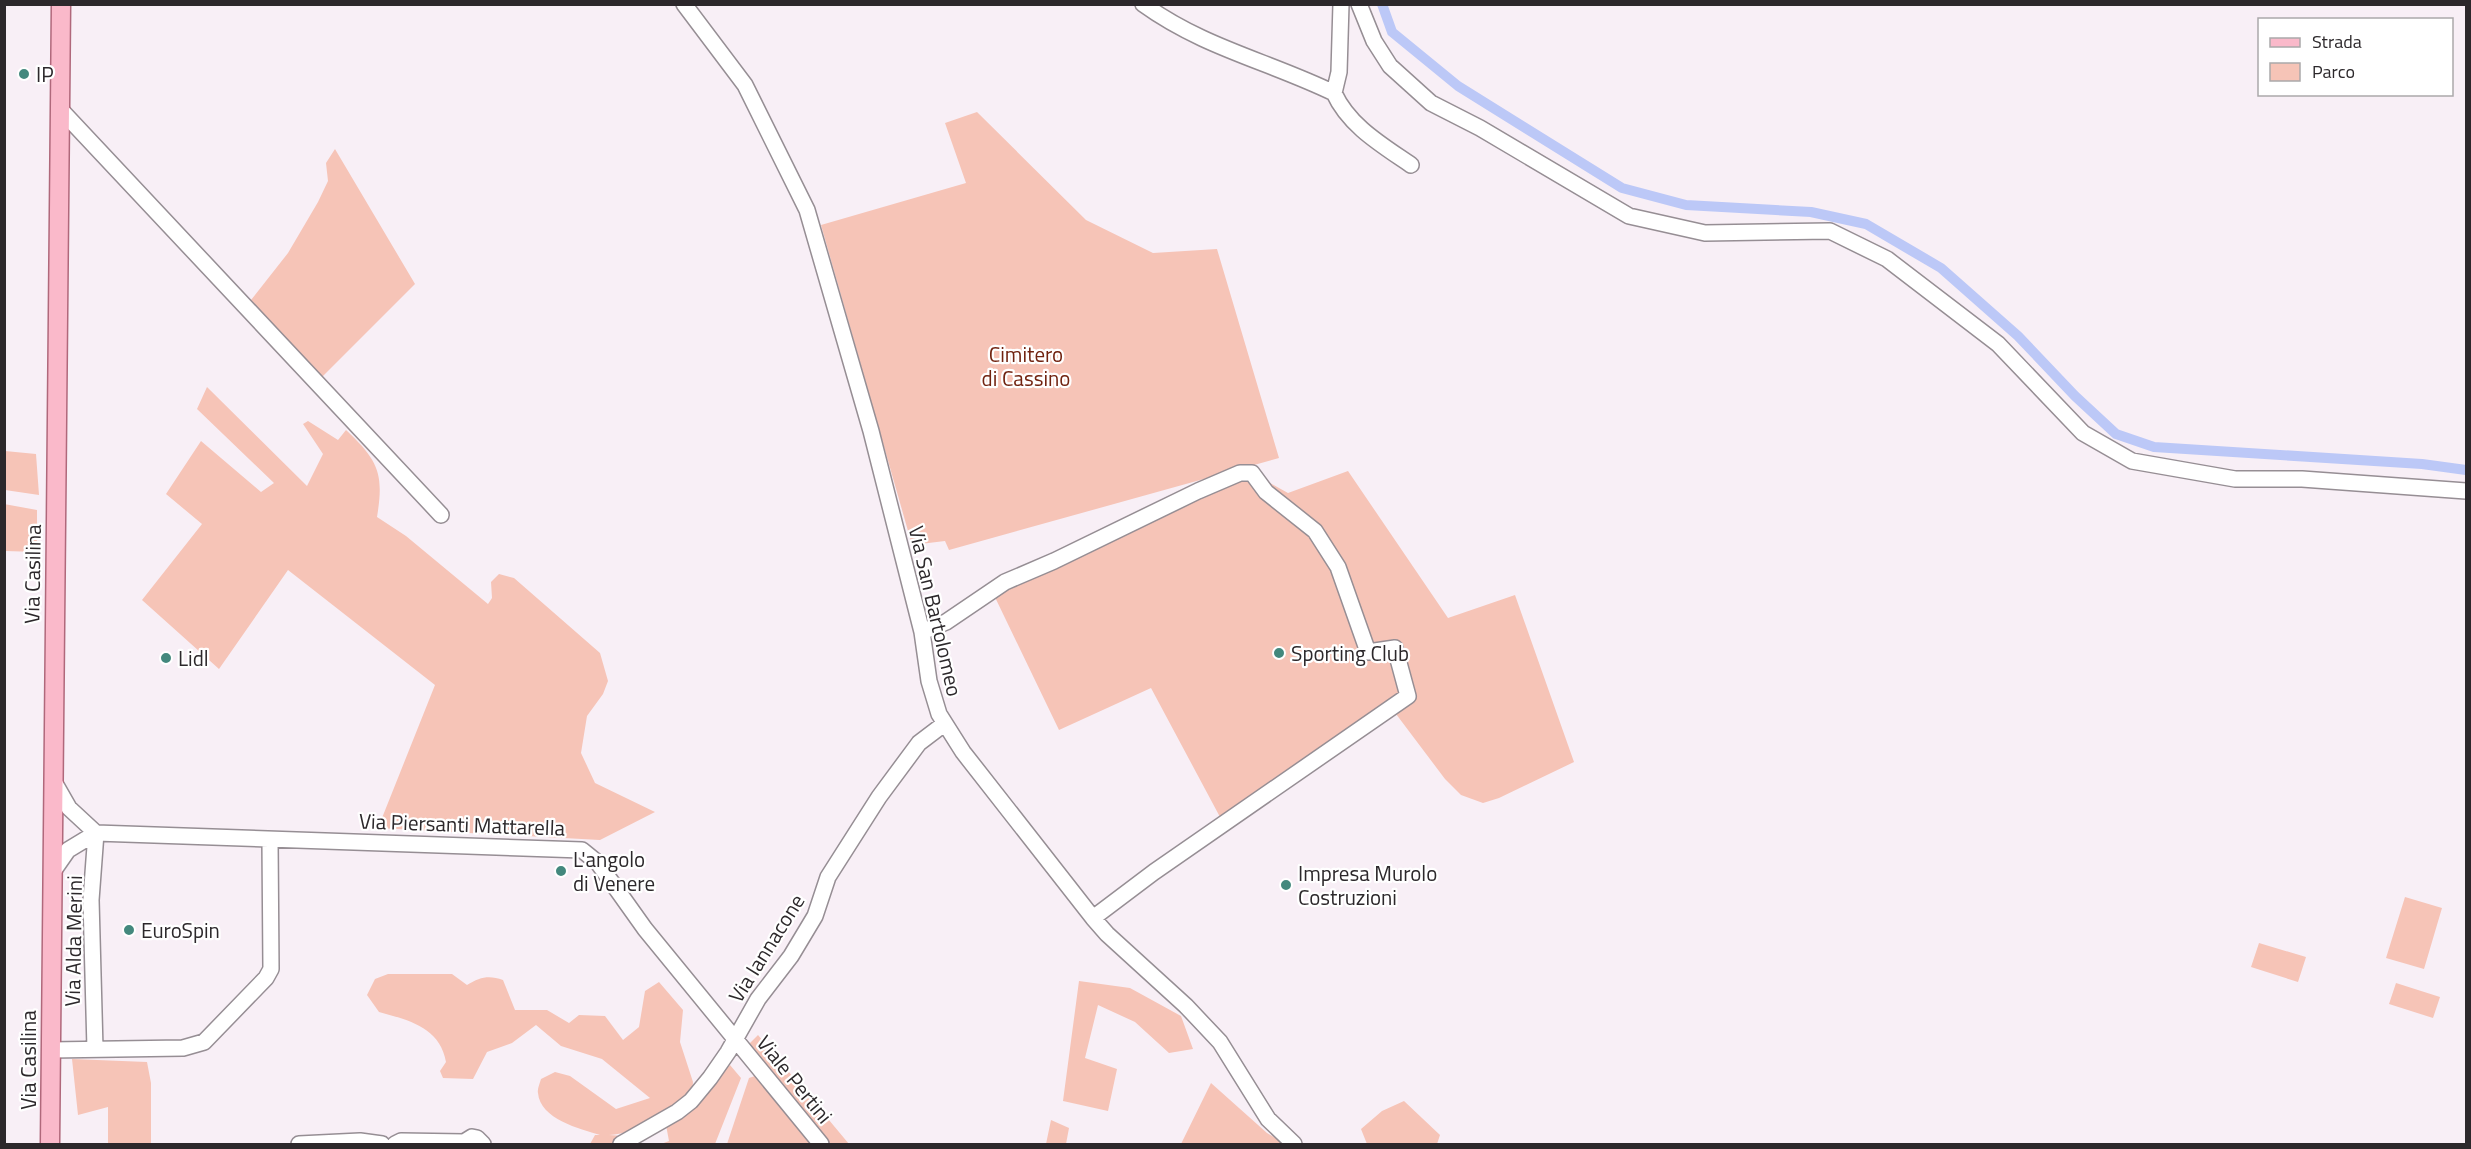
<svg xmlns="http://www.w3.org/2000/svg" width="2471" height="1149" font-family="'Titillium Web',sans-serif">
	<style>
		.green { fill: #f6c4b7 }
		.lines { fill: none; stroke-linecap: round; stroke-linejoin: round }
		.canal { stroke: #bcc8f7; stroke-width: 10 }
		.minor-casing { stroke: #968e94; stroke-width: 18 }
		.major-casing { stroke: #b0687b; stroke-width: 21 }
		.minor { stroke: #fff; stroke-width: 15 }
		.major { stroke: #fab9ca; stroke-width: 18 }
		.poi-dot { fill: #43887d; stroke: #fff; stroke-width: 2 }
		.labels { text-anchor: middle; dominant-baseline: central; stroke-width: 4.5; stroke-linejoin: round; paint-order: stroke }
		.poi-label { font-size: 21px; fill: #2c282b; stroke: #fff; text-anchor: start }
		.park-label { font-size: 21px; fill: #712310; stroke: #fff }
		.street-label { font-size: 21px; fill: #2c282b; stroke: #fff }
	</style>
	<rect width="100%" height="100%" fill="#f8eff6"/>
	<path class="green" d="M 977,112 L 1086,220 L 1153,253 L 1217,249 L 1279,458 L 949,550 L 945,541 L 912,545 L 821,225 L 966,183 L 945,123 Z
		M 335,149 L 415,284 L 322,377 L 251,300 L 288,253 L 318,202 L 328,181 L 326,163 Z
		M 207,387 L 307,486 L 323,454 L 303,424 L 308,421 L 338,440 L 346,430 C 379,461 384,474 377,517 L 406,536 L 488,604 L 492,598 L 491,582 L 499,574 L 514,578 L 600,653 L 608,681 L 603,694 L 587,716 L 581,753 L 595,783 L 655,812 L 600,840 L 378,828 L 435,685 L 288,570 L 219,669 L 142,600 L 202,524 L 166,494 L 201,441 L 261,492 L 274,483 L 197,409 Z
		M 5,451 L 36,454 L 39,495 L 5,490 Z
		M 1348,471 L 1448,618 L 1515,595 L 1574,762 L 1499,798 L 1483,803 L 1461,795 L 1445,779 L 1396,714 L 1280,792 L 1220,817 L 1151,688 L 1059,730 L 992,591 L 1252,473 L 1288,493 Z
		M 4,504 L 37,510 L 37,552 L 5,551 Z
		M 2405,897 L 2442,908 L 2424,969 L 2386,958 Z
		M 2259,943 L 2306,957 L 2298,982 L 2251,967 Z
		M 388,974 L 452,974 L 467,985 C 480,977 489,975 503,980 L 515,1010 L 547,1010 L 569,1023 L 579,1015 L 605,1016 L 623,1040 L 639,1027 L 645,991 L 659,982 L 683,1010 L 680,1042 L 693,1082 L 692,1093 C 668,1112 640,1133 609,1135 L 624,1136 L 618,1144 L 590,1144 L 595,1135 L 600,1135 C 580,1129 540,1119 538,1093 C 537,1089 540,1083 541,1079 L 555,1072 L 570,1076 L 616,1109 L 650,1098 L 602,1059 L 561,1046 L 536,1025 L 512,1043 L 487,1052 L 473,1079 L 443,1078 L 440,1071 L 446,1062 C 440,1027 408,1020 379,1012 L 367,995 L 375,979 Z
		M 1079,981 L 1130,988 L 1181,1016 L 1193,1049 L 1169,1053 L 1135,1022 L 1098,1005 L 1085,1058 L 1117,1069 L 1108,1111 L 1063,1101 Z
		M 2396,983 L 2440,997 L 2433,1018 L 2389,1004 Z
		M 758,1035 L 849,1144 L 828,1144 L 746,1047 Z
		M 72,1059 L 147,1062 L 151,1083 L 151,1144 L 108,1144 L 108,1107 L 78,1115 Z
		M 730,1065 L 741,1078 L 715,1144 L 661,1144 L 669,1141 L 666,1125 Z
		M 755,1076 L 812,1144 L 727,1144 L 749,1078 Z
		M 1211,1083 L 1267,1133 L 1285,1144 L 1181,1144 Z
		M 1404,1101 L 1440,1135 L 1437,1144 L 1367,1144 L 1361,1129 L 1382,1111 Z
		M 1051,1120 L 1069,1128 L 1066,1144 L 1046,1144 Z"/>
	<g class="lines">
		<path class="canal" d="M 1382,4 L 1392,32 L 1458,86 L 1622,188 L 1686,205 L 1811,212 L 1866,224 L 1941,268 L 2018,336 L 2075,396 L 2116,434 L 2154,447 L 2422,464 L 2466,470"/>
		<g class="minor-casing">
			<path id="minor" d="M 684,4 L 745,85 L 807,210 L 871,431 L 922,632 L 929,681 L 939,714 L 963,752 L 1093,918 L 1107,934 L 1186,1006 L 1220,1042 L 1268,1119 L 1294,1144
				M 1143,4 C 1204,48 1268,61 1334,93 L 1339,72 L 1341,4
				M 1359,4 L 1374,41 L 1390,66 L 1431,103 L 1480,128 L 1629,216 L 1705,233 L 1830,231 L 1887,259 L 1998,344 L 2083,433 L 2132,461 L 2235,479 L 2302,479 L 2466,491
				M 1334,93 C 1349,126 1382,145 1411,165
				M 59,108 L 441,515
				M 922,632 L 946,622 L 1005,582 L 1054,561 L 1198,491 L 1240,473 L 1252,473 L 1266,492 L 1315,531 L 1338,567 L 1368,652 L 1395,648 L 1408,696 L 1154,872 L 1093,918
				M 53,780 L 69,808 L 96,833
				M 52,873 L 68,850 L 96,833 L 582,850 L 598,863 L 645,929 L 821,1144
				M 95,1049 L 91,900 L 96,833
				M 51,1050 L 183,1048 L 204,1042 L 266,978 L 271,969 L 270,841
				M 299,1144 L 360,1141 L 382,1144
				M 395,1144 L 401,1141 L 464,1142 L 472,1137 L 477,1138 L 483,1144
				M 621,1144 L 677,1112 L 691,1101 L 710,1078 L 728,1052 L 758,999 L 791,956 L 815,916 L 828,877 L 879,797 L 919,743 L 944,724"/>
		</g>
		<g class="major-casing">
			<path id="major" d="M 50,1144 L 61,4"/>
		</g>
		<use href="#minor" class="minor"/>
		<use href="#major" class="major"/>
	</g>
	<g class="poi-dot">
		<circle cx="24" cy="74" r="6"/>
		<circle cx="1279" cy="653" r="6"/>
		<circle cx="166" cy="658" r="6"/>
		<circle cx="561" cy="871" r="6"/>
		<circle cx="1286" cy="885" r="6"/>
		<circle cx="129" cy="930" r="6"/>
	</g>
	<g class="labels">
		<g class="poi-label">
			<text x="36" y="74">IP</text>
			<text x="1291" y="653">Sporting Club</text>
			<text x="178" y="658">Lidl</text>
			<text x="573" y="859">L'angolo<tspan x="573" dy="24">di Venere</tspan></text>
			<text x="1298" y="873">Impresa Murolo<tspan x="1298" dy="24">Costruzioni</tspan></text>
			<text x="141" y="930">EuroSpin</text>
		</g>
		<g class="park-label">
			<text x="1026" y="354">Cimitero<tspan x="1026" dy="24">di Cassino</tspan></text>
		</g>
		<g class="street-label">
			<text transform="translate(32 574) rotate(-89)">Via Casilina</text>
			<text transform="translate(936 611) rotate(77)">Via San Bartolomeo</text>
			<text transform="translate(462 824) rotate(2)">Via Piersanti Mattarella</text>
			<text transform="translate(73 941) rotate(-89)">Via Alda Merini</text>
			<text transform="translate(766 948) rotate(-58)">Via Iannacone</text>
			<text transform="translate(28 1060) rotate(-90)">Via Casilina</text>
			<text transform="translate(795 1079) rotate(51)">Viale Pertini</text>
		</g>
	</g>
	<rect width="2471" height="1149" fill="none" stroke="#2c282b" stroke-width="12"/>
	<rect x="2258" y="18" width="195" height="78" fill="#ffffff" stroke="#aba9aa" stroke-width="1.5"/>
	<rect x="2270" y="38" width="30" height="9" fill="#fab9ca" stroke="#aba9aa" stroke-width="1.5"/>
	<text x="2312" y="48" font-size="18" fill="#2c282b">Strada</text>
	<rect x="2270" y="63" width="30" height="18" fill="#f6c4b7" stroke="#aba9aa" stroke-width="1.5"/>
	<text x="2312" y="78" font-size="18" fill="#2c282b">Parco</text>
</svg>
